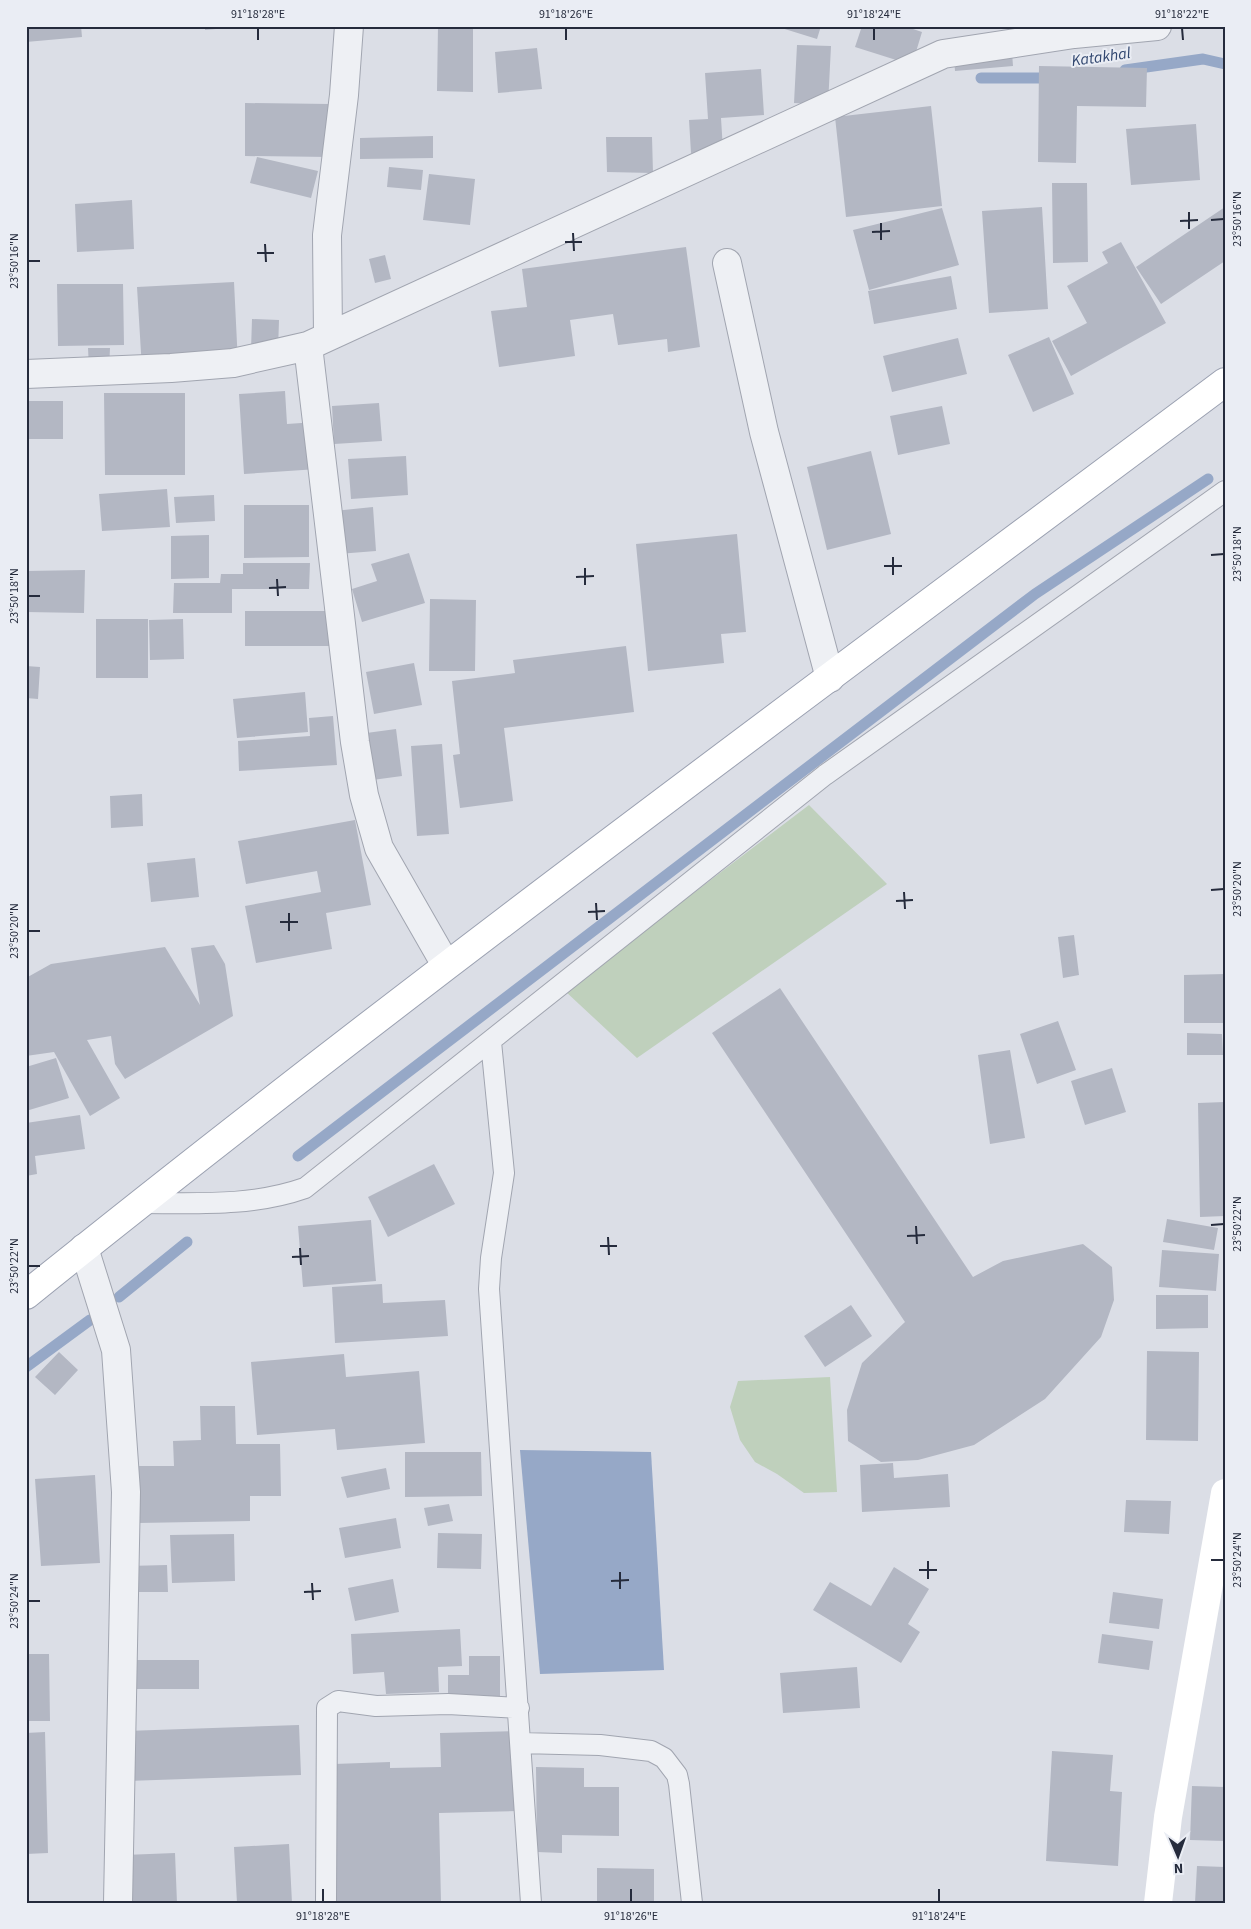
<svg xmlns="http://www.w3.org/2000/svg" width="1251" height="1929" font-family="'Source Sans 3',sans-serif">
	<style>
		.green { fill: #bfd0bc }
		.water { fill: #96a8c7 }
		.lines { fill: none; stroke-linecap: round; stroke-linejoin: round }
		.stream { stroke: #96a8c7; stroke-width: 11 }
		.building { fill: #b3b7c3 }
		.lane-casing { stroke: #a1a5b0; stroke-width: 22 }
		.street-casing { stroke: #a1a5b0; stroke-width: 30 }
		.primary-casing { stroke: #9ba1b1; stroke-width: 30 }
		.lane { stroke: #eef0f4; stroke-width: 20 }
		.street { stroke: #eef0f4; stroke-width: 28 }
		.secondary { stroke: #fff; stroke-width: 28 }
		.primary { stroke: #fff; stroke-width: 28 }
		.ticks { fill: none; stroke: #252b3c; stroke-width: 2 }
		.labels { text-anchor: middle; dominant-baseline: central; stroke-width: 4; stroke-linejoin: round; paint-order: stroke }
		.water-label { font-size: 16px; font-style: italic; fill: #30466f; stroke: #eaedf4 }
		.neatline { fill: none; stroke: #252b3c; stroke-width: 2 }
		.ticks-label { font-size: 12px; text-anchor: middle; fill: #252b3c }
	</style>
	<rect width="100%" height="100%" fill="#dbdee6"/>
	<path class="green" d="M 809,805 L 887,884 L 637,1058 L 565,991 Z
		M 830,1377 L 837,1492 L 804,1493 L 777,1474 L 755,1462 L 740,1440 L 730,1407 L 738,1381 Z"/>
	<path class="water" d="M 520,1450 L 651,1452 L 664,1670 L 540,1674 Z"/>
	<g class="lines">
		<path class="stream" d="M 1125,70 L 1203,59 L 1225,64
			M 981,78 L 1054,78
			M 298,1156 L 1035,594 L 1208,479
			M 119,1297 L 187,1242
			M 26,1367 L 90,1320"/>
	</g>
	<path class="building" d="M 26,26 L 81,26 L 82,37 L 26,42 Z
		M 205,26 L 227,26 L 227,28 L 205,30 Z
		M 438,26 L 473,26 L 473,92 L 437,91 Z
		M 775,26 L 821,26 L 817,39 Z
		M 862,26 L 904,26 L 922,32 L 912,65 L 855,47 Z
		M 1011,39 L 1013,66 L 955,71 L 953,44 Z
		M 797,45 L 831,46 L 828,105 L 794,103 Z
		M 537,48 L 542,89 L 498,93 L 495,52 Z
		M 1039,66 L 1147,68 L 1146,107 L 1077,106 L 1076,163 L 1038,162 Z
		M 761,69 L 764,115 L 721,118 L 723,150 L 691,153 L 689,120 L 708,119 L 705,73 Z
		M 245,103 L 330,104 L 330,157 L 245,156 Z
		M 931,106 L 942,206 L 846,217 L 835,117 Z
		M 1196,124 L 1200,180 L 1131,185 L 1126,129 Z
		M 433,136 L 433,158 L 360,159 L 360,138 Z
		M 606,137 L 652,137 L 653,173 L 607,172 Z
		M 257,157 L 318,171 L 311,198 L 250,183 Z
		M 389,167 L 423,170 L 421,190 L 387,187 Z
		M 429,174 L 475,179 L 470,225 L 423,220 Z
		M 1052,183 L 1087,183 L 1088,262 L 1053,263 Z
		M 132,200 L 134,249 L 77,252 L 75,204 Z
		M 1042,207 L 1048,309 L 989,313 L 982,211 Z
		M 1225,207 L 1225,261 L 1161,304 L 1136,267 Z
		M 942,208 L 959,265 L 869,290 L 853,230 Z
		M 1121,242 L 1166,323 L 1071,376 L 1052,341 L 1087,323 L 1067,286 L 1108,263 L 1102,252 Z
		M 686,247 L 700,347 L 668,352 L 667,339 L 618,345 L 613,314 L 570,320 L 575,356 L 499,367 L 491,311 L 527,307 L 522,269 Z
		M 385,255 L 391,279 L 375,283 L 369,259 Z
		M 951,276 L 957,309 L 874,324 L 868,291 Z
		M 234,282 L 238,364 L 142,369 L 137,287 Z
		M 57,284 L 123,284 L 124,345 L 58,346 Z
		M 252,319 L 279,320 L 278,351 L 251,350 Z
		M 1049,337 L 1074,394 L 1033,412 L 1008,355 Z
		M 958,338 L 967,374 L 892,392 L 883,356 Z
		M 88,348 L 110,348 L 109,369 L 89,368 Z
		M 285,391 L 287,424 L 330,421 L 333,468 L 244,474 L 239,394 Z
		M 104,393 L 185,393 L 185,475 L 105,475 Z
		M 26,401 L 63,401 L 63,439 L 26,439 Z
		M 379,403 L 382,441 L 334,444 L 332,406 Z
		M 942,406 L 950,444 L 898,455 L 890,416 Z
		M 871,451 L 891,534 L 827,550 L 807,467 Z
		M 406,456 L 408,495 L 351,499 L 348,459 Z
		M 167,489 L 170,527 L 102,531 L 99,494 Z
		M 214,495 L 215,521 L 176,523 L 174,497 Z
		M 244,505 L 309,505 L 309,557 L 244,558 Z
		M 373,507 L 376,551 L 338,554 L 334,511 Z
		M 737,534 L 746,632 L 721,634 L 724,663 L 648,671 L 636,544 Z
		M 209,535 L 209,578 L 171,579 L 171,536 Z
		M 409,553 L 425,603 L 362,622 L 352,589 L 377,581 L 371,564 Z
		M 243,563 L 310,563 L 309,589 L 232,589 L 232,613 L 173,613 L 174,583 L 220,583 L 221,574 L 243,574 Z
		M 85,570 L 84,613 L 26,612 L 26,571 Z
		M 430,599 L 476,600 L 475,671 L 429,671 Z
		M 245,611 L 332,611 L 332,646 L 245,646 Z
		M 96,619 L 148,619 L 148,678 L 96,678 Z
		M 183,619 L 184,659 L 150,660 L 149,620 Z
		M 626,646 L 634,712 L 504,728 L 513,801 L 460,808 L 453,755 L 460,754 L 452,681 L 515,673 L 513,660 Z
		M 414,663 L 422,705 L 374,714 L 366,672 Z
		M 26,666 L 40,667 L 38,699 L 26,698 Z
		M 305,692 L 308,732 L 237,738 L 233,699 Z
		M 333,716 L 337,765 L 239,771 L 238,741 L 310,736 L 309,718 Z
		M 26,720 L 29,720 L 29,774 L 26,774 Z
		M 396,729 L 402,776 L 365,781 L 359,734 Z
		M 442,744 L 449,834 L 417,836 L 411,746 Z
		M 142,794 L 143,826 L 111,828 L 110,796 Z
		M 355,820 L 371,905 L 326,913 L 332,949 L 256,963 L 245,906 L 321,892 L 317,871 L 246,884 L 238,841 Z
		M 195,858 L 199,897 L 151,902 L 147,863 Z
		M 1074,935 L 1079,975 L 1063,978 L 1058,937 Z
		M 214,945 L 225,964 L 233,1016 L 125,1079 L 115,1064 L 111,1036 L 87,1040 L 120,1098 L 90,1116 L 54,1052 L 26,1056 L 26,978 L 51,964 L 165,947 L 200,1005 L 191,948 Z
		M 1225,974 L 1225,1023 L 1184,1023 L 1184,975 Z
		M 780,988 L 973,1277 L 1003,1261 L 1083,1244 L 1112,1267 L 1114,1300 L 1101,1337 L 1045,1399 L 974,1445 L 918,1460 L 881,1462 L 848,1441 L 847,1410 L 862,1363 L 905,1322 L 712,1033 Z
		M 1058,1021 L 1076,1070 L 1037,1084 L 1020,1034 Z
		M 1187,1033 L 1222,1034 L 1223,1055 L 1187,1055 Z
		M 1010,1050 L 1025,1138 L 990,1144 L 978,1055 Z
		M 56,1058 L 69,1098 L 26,1111 L 26,1067 Z
		M 1112,1068 L 1126,1112 L 1085,1125 L 1071,1081 Z
		M 1225,1102 L 1225,1216 L 1200,1217 L 1198,1103 Z
		M 80,1115 L 85,1149 L 35,1156 L 37,1174 L 26,1176 L 26,1123 Z
		M 434,1164 L 455,1204 L 388,1237 L 368,1197 Z
		M 1167,1219 L 1218,1228 L 1214,1250 L 1163,1242 Z
		M 371,1220 L 376,1281 L 303,1287 L 298,1226 Z
		M 1162,1250 L 1219,1254 L 1216,1291 L 1159,1287 Z
		M 382,1284 L 383,1303 L 445,1300 L 448,1336 L 335,1343 L 332,1287 Z
		M 1156,1295 L 1208,1295 L 1208,1328 L 1156,1329 Z
		M 851,1305 L 872,1336 L 825,1367 L 804,1336 Z
		M 1147,1351 L 1199,1352 L 1198,1441 L 1146,1440 Z
		M 59,1352 L 78,1370 L 55,1395 L 35,1377 Z
		M 344,1354 L 346,1377 L 419,1371 L 425,1443 L 337,1450 L 335,1429 L 257,1435 L 251,1362 Z
		M 200,1406 L 235,1406 L 236,1444 L 280,1444 L 281,1496 L 250,1496 L 250,1521 L 138,1523 L 138,1466 L 174,1466 L 173,1441 L 201,1440 Z
		M 405,1452 L 481,1452 L 482,1496 L 405,1497 Z
		M 893,1463 L 894,1478 L 948,1474 L 950,1507 L 862,1512 L 860,1465 Z
		M 386,1468 L 390,1489 L 347,1498 L 341,1477 Z
		M 95,1475 L 100,1563 L 41,1566 L 35,1479 Z
		M 1126,1500 L 1171,1501 L 1169,1534 L 1124,1532 Z
		M 449,1504 L 453,1521 L 428,1526 L 424,1508 Z
		M 396,1518 L 401,1548 L 345,1558 L 339,1528 Z
		M 438,1533 L 482,1534 L 481,1569 L 437,1568 Z
		M 234,1534 L 235,1581 L 172,1583 L 170,1535 Z
		M 167,1565 L 168,1592 L 129,1592 L 128,1566 Z
		M 894,1567 L 929,1589 L 908,1624 L 920,1632 L 901,1663 L 813,1610 L 830,1582 L 871,1606 Z
		M 393,1579 L 399,1612 L 355,1621 L 348,1588 Z
		M 1113,1592 L 1163,1599 L 1159,1629 L 1109,1623 Z
		M 460,1629 L 462,1666 L 438,1667 L 439,1692 L 386,1694 L 384,1672 L 353,1674 L 351,1634 Z
		M 1102,1634 L 1153,1641 L 1149,1670 L 1098,1663 Z
		M 26,1654 L 49,1654 L 50,1721 L 26,1721 Z
		M 469,1656 L 500,1656 L 500,1700 L 448,1700 L 448,1675 L 469,1675 Z
		M 127,1660 L 199,1660 L 199,1689 L 127,1689 Z
		M 857,1667 L 860,1708 L 783,1713 L 780,1673 Z
		M 299,1725 L 301,1775 L 127,1781 L 126,1731 Z
		M 517,1731 L 518,1811 L 439,1813 L 441,1903 L 336,1903 L 334,1764 L 390,1762 L 390,1768 L 441,1767 L 440,1733 Z
		M 45,1732 L 48,1853 L 26,1854 L 26,1733 Z
		M 1052,1751 L 1113,1755 L 1110,1791 L 1122,1792 L 1118,1866 L 1046,1861 Z
		M 536,1767 L 584,1768 L 584,1787 L 619,1787 L 619,1836 L 562,1835 L 562,1853 L 537,1852 Z
		M 1192,1786 L 1225,1787 L 1225,1841 L 1190,1840 Z
		M 289,1844 L 292,1903 L 237,1903 L 234,1847 Z
		M 175,1853 L 177,1903 L 127,1903 L 124,1855 Z
		M 1197,1866 L 1225,1867 L 1225,1903 L 1195,1903 Z
		M 597,1868 L 654,1869 L 654,1903 L 597,1903 Z"/>
	<g class="lines">
		<g class="lane-casing">
			<path id="lane" d="M 491,1042 L 504,1173 L 491,1258 L 489,1289 L 531,1903
				M 138,1203 C 195,1203 251,1207 305,1188 L 825,775 L 1225,491
				M 520,1743 L 600,1745 L 651,1751 L 664,1758 L 677,1775 L 679,1784 L 692,1903
				M 326,1903 L 327,1708 L 338,1701 L 376,1706 L 448,1704 L 519,1708"/>
		</g>
		<g class="street-casing">
			<path id="street" d="M 727,263 L 764,432 L 830,678
				M 328,335 L 327,235 L 344,95 L 349,26
				M 308,346 L 355,742 L 364,795 L 379,848 L 446,965
				M 26,374 L 171,368 L 233,363 L 308,346 L 943,54 L 1074,34 L 1157,26
				M 84,1248 L 116,1350 L 126,1492 L 118,1903"/>
		</g>
		<g class="primary-casing">
			<path id="primary" d="M 26,1295 C 417,980 823,683 1225,382"/>
		</g>
		<use href="#lane" class="lane"/>
		<use href="#street" class="street"/>
		<path class="secondary" d="M 1158,1903 L 1168,1817 L 1225,1493"/>
		<use href="#primary" class="primary"/>
	</g>
	<path class="ticks" d="M 258,28 L 258,40M 566,28 L 566,40M 874,28 L 874,40M 1182,28 L 1183,40M 1189,212 L 1189,229M 1211,220 L 1224,219M 1180,221 L 1198,220M 881,223 L 881,240M 872,232 L 890,231M 573,233 L 574,251M 565,242 L 582,242M 265,244 L 266,262M 257,253 L 274,253M 28,261 L 40,261M 1211,555 L 1224,554M 893,557 L 893,575M 884,566 L 902,566M 585,568 L 585,585M 576,577 L 594,576M 277,579 L 278,596M 269,588 L 286,587M 28,596 L 40,596M 1211,890 L 1224,889M 904,892 L 905,909M 896,901 L 913,900M 596,903 L 597,920M 588,912 L 605,911M 289,913 L 289,931M 280,922 L 298,922M 28,931 L 40,931M 1211,1225 L 1224,1224M 916,1226 L 917,1244M 907,1236 L 925,1235M 608,1237 L 609,1255M 600,1246 L 617,1246M 300,1248 L 301,1265M 292,1257 L 309,1256M 28,1266 L 40,1266M 1211,1560 L 1224,1560M 928,1561 L 928,1579M 919,1570 L 937,1570M 620,1572 L 620,1589M 611,1581 L 629,1580M 312,1583 L 313,1600M 304,1592 L 321,1591M 28,1601 L 40,1601M 323,1889 L 323,1902M 631,1889 L 631,1902M 939,1889 L 939,1902"/>
	<g class="labels">
		<g class="water-label">
			<text transform="translate(1101 57) rotate(-8)">Katakhal</text>
		</g>
	</g>
	<rect width="1251" height="1929" fill="none" stroke="#eaedf4" stroke-width="55"/>
	<g transform="translate(1178 1856) rotate(178)" stroke="#eaedf4" stroke-width="4" paint-order="stroke">
	<path d="M0-4L9 19L0 12L-9 19Z" fill="#252b3c"/>
	<text y="-8" font-size="14" font-weight="bold" text-anchor="middle" fill="#252b3c">N</text>
	</g>
	<rect x="28" y="28" width="1196" height="1874" class="neatline"/>
	<g class="ticks-label">
		<text x="258" y="18">91°18'28"E</text>
		<text x="566" y="18">91°18'26"E</text>
		<text x="874" y="18">91°18'24"E</text>
		<text x="1182" y="18">91°18'22"E</text>
		<text transform="translate(1237 219) rotate(-90)" y="4">23°50'16"N</text>
		<text transform="translate(14 261) rotate(-90)" y="4">23°50'16"N</text>
		<text transform="translate(1237 554) rotate(-90)" y="4">23°50'18"N</text>
		<text transform="translate(14 596) rotate(-90)" y="4">23°50'18"N</text>
		<text transform="translate(1237 889) rotate(-90)" y="4">23°50'20"N</text>
		<text transform="translate(14 931) rotate(-90)" y="4">23°50'20"N</text>
		<text transform="translate(1237 1224) rotate(-90)" y="4">23°50'22"N</text>
		<text transform="translate(14 1266) rotate(-90)" y="4">23°50'22"N</text>
		<text transform="translate(1237 1560) rotate(-90)" y="4">23°50'24"N</text>
		<text transform="translate(14 1601) rotate(-90)" y="4">23°50'24"N</text>
		<text x="323" y="1920">91°18'28"E</text>
		<text x="631" y="1920">91°18'26"E</text>
		<text x="939" y="1920">91°18'24"E</text>
	</g>
</svg>
